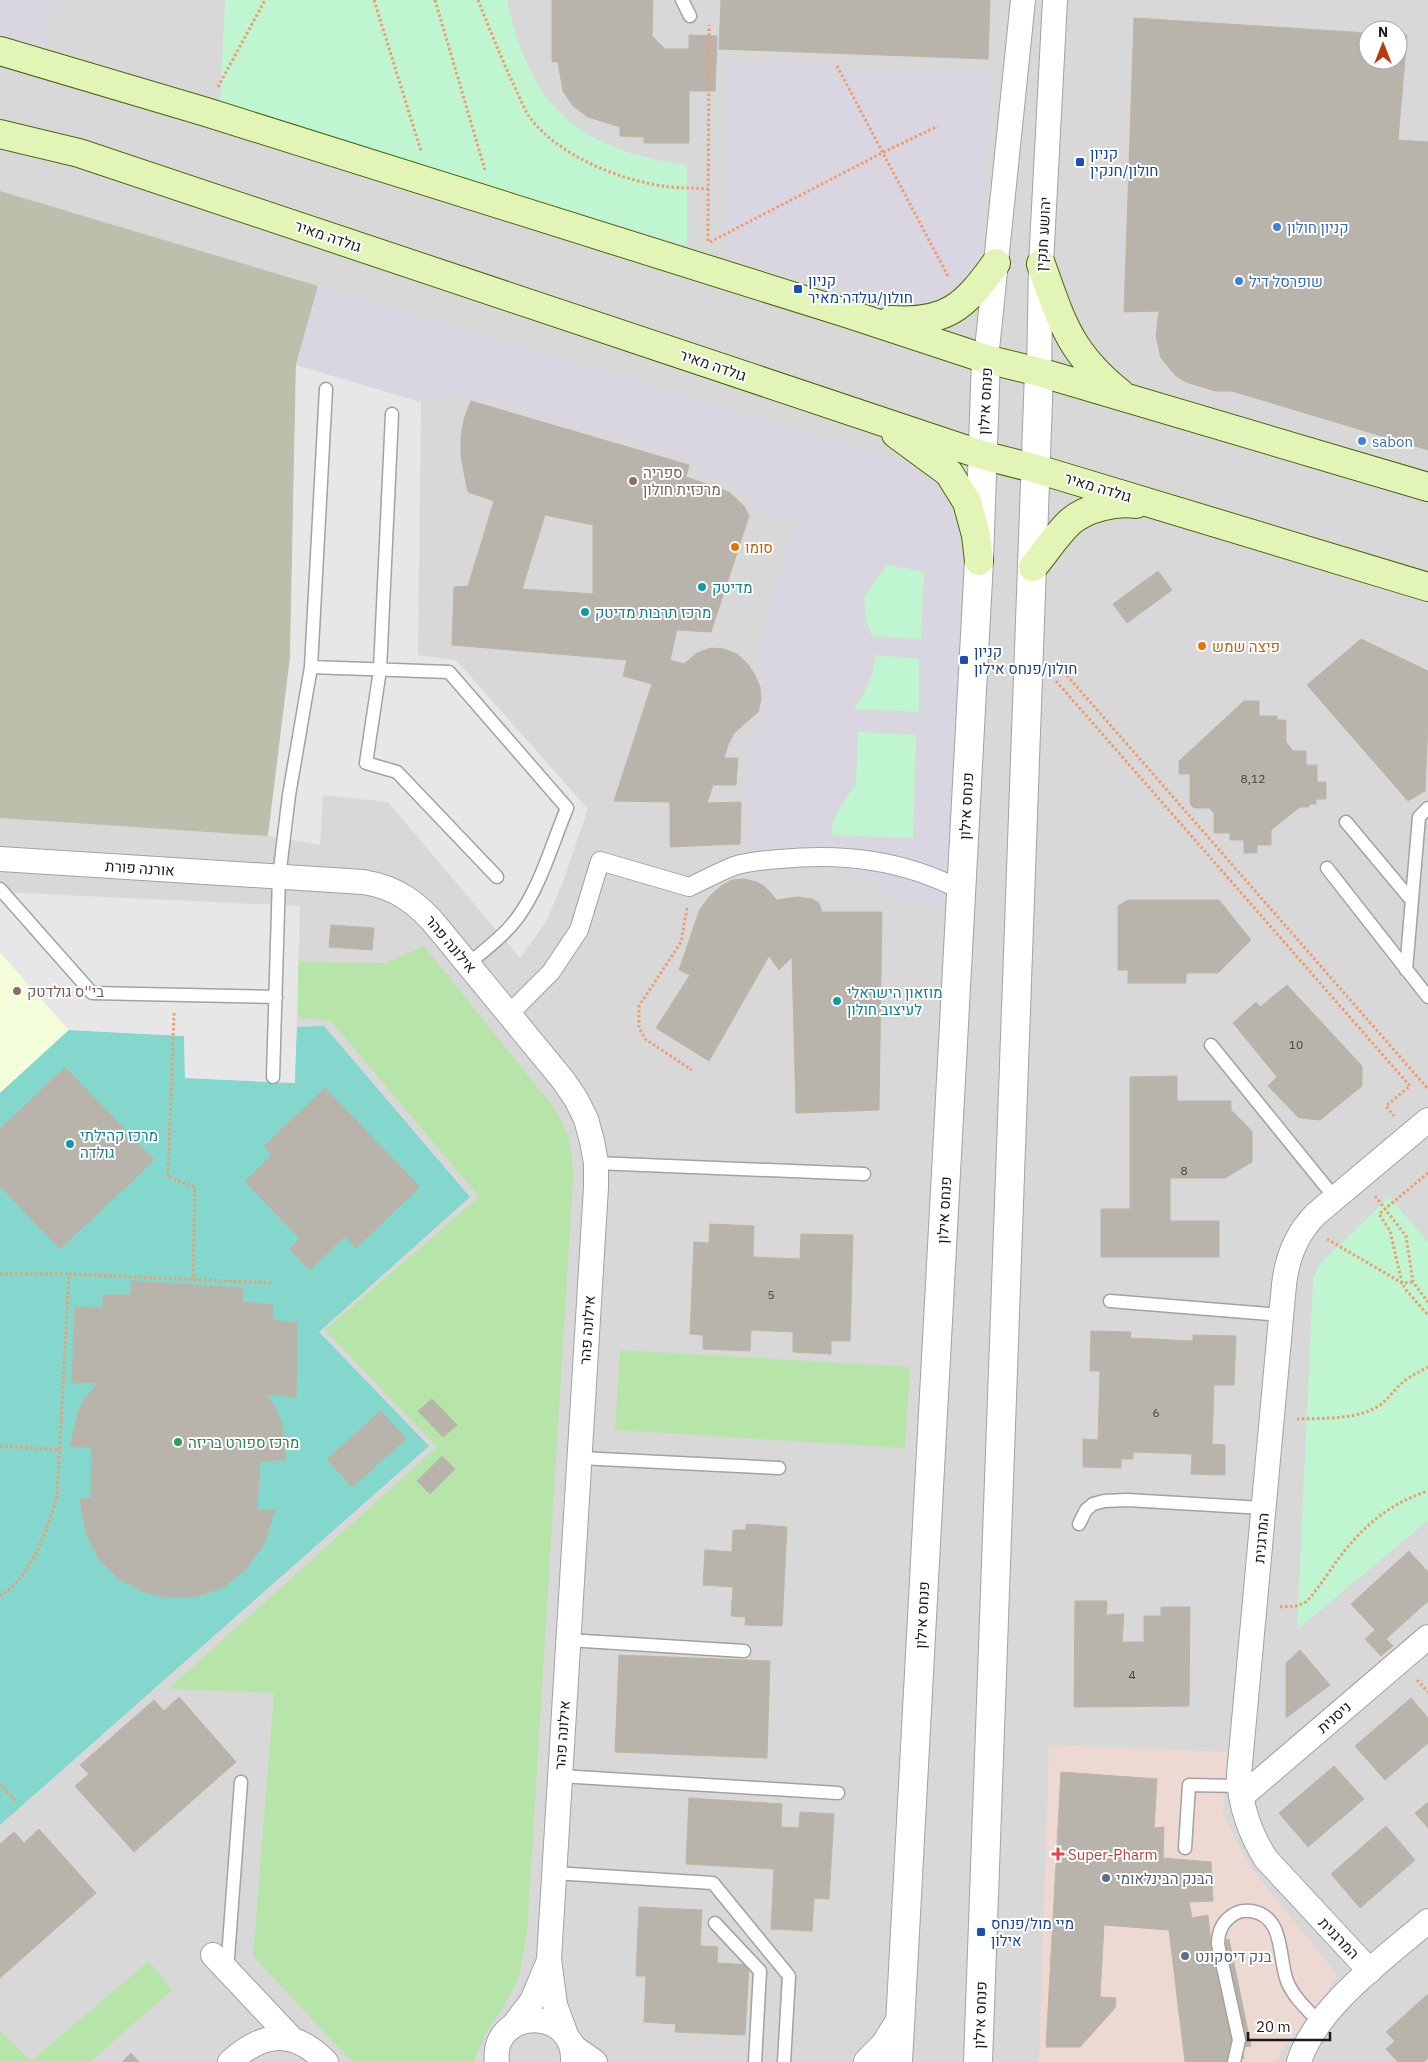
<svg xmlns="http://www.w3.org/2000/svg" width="1428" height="2062" font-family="'IBM Plex Sans',Heebo,sans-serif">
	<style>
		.residential { fill: #d9d8d8; fill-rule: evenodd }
		.commercial { fill: #edd9d1 }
		.education { fill: #f4fdda }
		.construction { fill: #bbc0ad }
		.grass { fill: #b7e4a9 }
		.park { fill: #bff5d1 }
		.pitch { fill: #83d7cc }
		.parking { fill: #e7e7e7 }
		.plaza { fill: #d9d6e2; fill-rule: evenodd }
		.building { fill: #b8b4ab; stroke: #bdb5a5; fill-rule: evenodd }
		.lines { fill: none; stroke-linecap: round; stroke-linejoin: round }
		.service-casing { stroke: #a2a2a2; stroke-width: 15 }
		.pedestrian-casing { stroke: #a2a2a2; stroke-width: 20 }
		.minor-casing { stroke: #a2a2a2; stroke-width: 26 }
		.tertiary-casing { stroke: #a2a2a2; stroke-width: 30 }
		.secondary-casing { stroke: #47690b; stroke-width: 30 }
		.path { stroke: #f19c6e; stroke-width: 3; stroke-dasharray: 2.5 2.5; stroke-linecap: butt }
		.service { stroke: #fff; stroke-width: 12 }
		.pedestrian { stroke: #fff; stroke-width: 18 }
		.minor { stroke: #fff; stroke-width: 24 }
		.tertiary { stroke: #fff; stroke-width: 28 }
		.secondary { stroke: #e2f5b7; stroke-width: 28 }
		.transit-dot { fill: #1a4fb4; stroke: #fff; stroke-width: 2 }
		.shop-dot { fill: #3f7fe0; stroke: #fff; stroke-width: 2 }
		.education-dot { fill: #8d6e63; stroke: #fff; stroke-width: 2 }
		.food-dot { fill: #e8710a; stroke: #fff; stroke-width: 2 }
		.culture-dot { fill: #0f9aa8; stroke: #fff; stroke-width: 2 }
		.leisure-dot { fill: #2e9e5b; stroke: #fff; stroke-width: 2 }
		.health-dot { fill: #e0444e; stroke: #fff; stroke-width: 2 }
		.service-dot { fill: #5c6f8a; stroke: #fff; stroke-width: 2 }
		.labels { text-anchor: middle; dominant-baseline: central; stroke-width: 4; stroke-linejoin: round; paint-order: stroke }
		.number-label { font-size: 12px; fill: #42413f }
		.transit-label { font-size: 15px; fill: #164399; stroke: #fff; text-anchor: start }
		.shop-label { font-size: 15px; fill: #366cbe; stroke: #fff; text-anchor: start }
		.street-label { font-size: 15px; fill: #1b1b1b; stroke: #fff }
		.education-label { font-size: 15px; fill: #785e54; stroke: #fff; text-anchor: start }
		.food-label { font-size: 15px; fill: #c56008; stroke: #fff; text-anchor: start }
		.culture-label { font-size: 15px; fill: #0d838f; stroke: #fff; text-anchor: start }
		.leisure-label { font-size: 15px; fill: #27864d; stroke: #fff; text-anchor: start }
		.health-label { font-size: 15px; fill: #be3a42; stroke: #fff; text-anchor: start }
		.service-label { font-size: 15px; fill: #4e5e75; stroke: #fff; text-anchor: start }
	</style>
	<rect width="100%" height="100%" fill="#ecebe1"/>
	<path class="residential" d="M 0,0 L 1428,0 L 1428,2062 L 0,2062 ZM 1368,30 L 1398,30 L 1398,60 L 1368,60 Z"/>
	<path class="commercial" d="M 1049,1745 L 1227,1752 L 1223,1813 L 1247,1863 L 1338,1976 L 1274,2062 L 1039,2062 Z"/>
	<path class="education" d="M 0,952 L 69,1030 L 0,1093 Z"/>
	<path class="construction" d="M 0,191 L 318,286 L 296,365 L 290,658 L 268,836 L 0,818 Z"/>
	<path class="grass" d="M 424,946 L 555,1109 C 570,1131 573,1155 573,1181 L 527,1933 L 519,1977 L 503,2008 L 485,2034 L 474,2062 L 352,2062 L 253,1956 L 274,1693 L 168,1689 L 437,1447 L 325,1330 L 479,1197 L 331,1021 L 298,1017 L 298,962 L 385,963 Z
		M 620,1350 L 910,1367 L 905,1448 L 615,1430 Z
		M 149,1961 L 172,1990 L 90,2062 L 0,2062 L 0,2031 L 31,2061 Z"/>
	<path class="park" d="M 225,0 L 507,0 C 531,108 577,149 687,165 L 687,246 L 220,104 Z
		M 887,565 L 924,572 L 921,639 L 872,636 L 866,619 L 864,597 Z
		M 876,655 L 919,659 L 919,712 L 854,709 C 866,691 873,677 876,655 Z
		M 858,732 L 916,735 L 913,838 L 831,835 L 834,818 L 856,783 Z
		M 1389,1197 L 1428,1242 L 1428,1520 L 1297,1630 L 1313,1280 L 1319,1265 Z"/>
	<path class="pitch" d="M 324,1026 L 470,1197 L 319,1332 L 429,1446 L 0,1825 L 0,1093 L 69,1030 L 184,1036 L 185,1078 L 294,1083 L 297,1027 Z"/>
	<path class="parking" d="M 296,365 L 421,402 L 418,655 L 456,660 L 588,809 L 564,879 L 546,922 L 520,958 L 388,802 L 323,795 L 320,845 L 268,836 L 290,658 Z
		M 0,892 L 300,906 L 295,1083 L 185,1078 L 184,1036 L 69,1030 L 0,952 Z"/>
	<path class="plaza" d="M 0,0 L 49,0 L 48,57 L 0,42 Z
		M 727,62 L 991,72 L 980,254 L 972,273 L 961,288 L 941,304 L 909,304 L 725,255 Z
		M 318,286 L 920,467 L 947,482 L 967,528 L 952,908 L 898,903 L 879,885 L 853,871 L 781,866 L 750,872 L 747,749 L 751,734 L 764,717 L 769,693 L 765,672 L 757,655 L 795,520 L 758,511 L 748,496 L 735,486 L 697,472 L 699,464 L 465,393 L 421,402 L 296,365 ZM 886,563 L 926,570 L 922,641 L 871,638 L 864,619 L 862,596 ZM 873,653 L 921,656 L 921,715 L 849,711 L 866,685 L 871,672 ZM 856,730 L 918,733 L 915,840 L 828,837 L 832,818 L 854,782 Z"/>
	<path class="building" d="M 552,0 L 653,0 L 652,36 L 665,49 L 689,49 L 689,35 L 717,36 L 715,91 L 689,91 L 689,143 L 644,143 L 644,137 L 620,136 L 620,127 L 588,117 L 573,106 L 563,91 L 558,62 L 552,62 Z
		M 721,0 L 990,0 L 988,59 L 719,49 Z
		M 1134,18 L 1368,33 L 1368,60 L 1398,60 L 1398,35 L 1407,35 L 1398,140 L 1428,142 L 1428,450 L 1232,391 L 1215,391 L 1186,382 L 1176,376 L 1161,358 L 1156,336 L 1159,311 L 1124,312 Z
		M 471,401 L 689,465 L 686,477 L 729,492 L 744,506 L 749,516 L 711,632 L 677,630 L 670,660 L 684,664 L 697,653 L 711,648 L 724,649 L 737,654 L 747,663 L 755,675 L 760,687 L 761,700 L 758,712 L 734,733 L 728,745 L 724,758 L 738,758 L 736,785 L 713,785 L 707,803 L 741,802 L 740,844 L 670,847 L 670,802 L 614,801 L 652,684 L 623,676 L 627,660 L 452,645 L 454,587 L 468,586 L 494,501 L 468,492 L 466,483 L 461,456 L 461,437 L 464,419 ZM 545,515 L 593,525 L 593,594 L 522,589 Z
		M 1158,571 L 1172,590 L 1127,623 L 1113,604 Z
		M 1361,639 L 1428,671 L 1428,726 L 1425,791 L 1408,801 L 1307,685 Z
		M 1244,701 L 1259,701 L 1259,716 L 1277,716 L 1277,720 L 1286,720 L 1286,742 L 1293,751 L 1306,751 L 1306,765 L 1317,765 L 1317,782 L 1326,782 L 1326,799 L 1316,799 L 1316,804 L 1310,804 L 1309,807 L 1300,807 L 1271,830 L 1271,845 L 1257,845 L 1257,853 L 1244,853 L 1244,840 L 1230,840 L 1230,833 L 1214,833 L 1214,813 L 1209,808 L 1194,808 L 1190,804 L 1190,774 L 1179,774 L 1179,761 Z
		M 744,879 L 757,882 L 764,886 L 777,900 L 797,897 L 812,899 L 819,903 L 822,912 L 882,912 L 879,1110 L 796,1113 L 792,957 L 779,970 L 769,956 L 709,1061 L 656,1028 L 690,975 L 679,970 L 700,909 L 710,896 L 721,886 L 732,880 Z
		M 1128,900 L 1219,900 L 1251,940 L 1218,973 L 1186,973 L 1186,983 L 1128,983 L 1128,970 L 1118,970 L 1118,906 Z
		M 331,925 L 374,928 L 372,950 L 329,947 Z
		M 1287,985 L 1362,1066 L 1362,1086 L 1320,1120 L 1299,1118 L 1268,1086 L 1277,1077 L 1233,1023 L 1256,1002 L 1260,1007 Z
		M 65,1067 L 154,1160 L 60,1249 L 0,1186 L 0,1129 Z
		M 1177,1076 L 1177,1101 L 1231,1101 L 1231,1110 L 1252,1131 L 1252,1162 L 1225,1178 L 1170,1178 L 1170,1221 L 1219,1221 L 1219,1257 L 1101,1257 L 1101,1209 L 1130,1209 L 1130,1077 Z
		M 325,1088 L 420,1187 L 356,1248 L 345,1236 L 310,1270 L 289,1249 L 300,1239 L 245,1181 L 272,1154 L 264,1146 Z
		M 710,1224 L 754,1226 L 753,1257 L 800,1259 L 801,1234 L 853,1235 L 850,1341 L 831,1341 L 831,1354 L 793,1352 L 793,1332 L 751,1330 L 750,1351 L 703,1349 L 703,1335 L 690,1334 L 694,1242 L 709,1243 Z
		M 131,1281 L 243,1288 L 242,1302 L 273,1305 L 272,1320 L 297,1323 L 296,1397 L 265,1394 L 274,1405 L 282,1424 L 286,1460 L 260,1461 L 257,1510 L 275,1510 L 264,1544 L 246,1569 L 224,1587 L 198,1596 L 170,1598 L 144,1592 L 119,1579 L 99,1559 L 86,1533 L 80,1499 L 91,1498 L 92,1447 L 70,1446 L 78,1412 L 84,1399 L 98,1383 L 72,1383 L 75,1307 L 103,1308 L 103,1295 L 131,1295 Z
		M 1091,1331 L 1131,1332 L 1130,1338 L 1193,1341 L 1193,1335 L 1236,1336 L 1234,1385 L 1214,1385 L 1212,1444 L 1225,1445 L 1225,1475 L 1191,1474 L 1192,1454 L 1133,1452 L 1133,1459 L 1121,1459 L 1121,1468 L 1083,1467 L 1083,1439 L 1098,1440 L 1100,1371 L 1090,1371 Z
		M 432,1399 L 457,1425 L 443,1437 L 418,1411 Z
		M 381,1411 L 406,1439 L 352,1487 L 327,1459 Z
		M 442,1456 L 455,1469 L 430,1494 L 417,1481 Z
		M 746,1524 L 787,1527 L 782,1626 L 745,1625 L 746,1617 L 731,1616 L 733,1587 L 703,1585 L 705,1550 L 732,1552 L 733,1530 L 746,1530 Z
		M 1409,1551 L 1428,1572 L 1428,1601 L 1386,1639 L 1393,1646 L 1381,1656 L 1365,1639 L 1375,1630 L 1351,1604 Z
		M 1075,1601 L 1107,1601 L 1106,1615 L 1124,1614 L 1122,1642 L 1144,1642 L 1144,1616 L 1161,1616 L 1161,1607 L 1190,1607 L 1189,1706 L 1074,1707 Z
		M 1300,1650 L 1330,1685 L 1286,1718 L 1286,1663 Z
		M 619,1655 L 770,1661 L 767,1758 L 615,1752 Z
		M 179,1697 L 236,1762 L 134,1852 L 75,1786 L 89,1774 L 80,1765 L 154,1700 L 164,1711 Z
		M 1411,1698 L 1428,1718 L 1428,1743 L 1385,1780 L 1355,1746 Z
		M 1334,1766 L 1364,1799 L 1308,1847 L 1279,1813 Z
		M 1061,1772 L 1157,1779 L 1154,1828 L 1164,1827 L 1163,1858 L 1211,1862 L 1213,1901 L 1189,1902 L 1192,1918 L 1208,1915 L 1211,1944 L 1229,1939 L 1251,2046 L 1241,2047 L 1244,2058 L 1224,2062 L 1185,2062 L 1169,1930 L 1104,1925 L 1100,1997 L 1116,1998 L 1115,2008 L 1080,2047 L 1046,2047 Z
		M 689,1798 L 782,1804 L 781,1827 L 799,1828 L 800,1812 L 834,1814 L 829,1899 L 814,1898 L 812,1931 L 771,1929 L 774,1869 L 686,1864 Z
		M 1428,1802 L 1428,1828 L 1415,1813 Z
		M 1386,1826 L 1415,1860 L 1360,1908 L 1331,1874 Z
		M 39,1829 L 96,1893 L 0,1978 L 0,1844 L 14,1832 L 24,1843 Z
		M 639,1907 L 702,1910 L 700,1946 L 718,1947 L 717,1963 L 749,1965 L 745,2035 L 675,2032 L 676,2024 L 644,2022 L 646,1976 L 636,1976 Z
		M 1428,1994 L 1428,2058 L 1424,2062 L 1398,2062 L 1386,2049 L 1395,2041 L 1386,2032 Z
		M 131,2053 L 139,2062 L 122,2062 Z"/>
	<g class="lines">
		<g class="service-casing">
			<path id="service" d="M 682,0 L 690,16
				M 392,414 L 380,670 L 366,763 L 397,772 L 497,877
				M 311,667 L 449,672 L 567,808 C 552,844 541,885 518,917 C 505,935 486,949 468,964
				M 1346,822 L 1412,901
				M 1327,868 L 1428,997
				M 0,889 L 92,993 L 276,997
				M 1406,970 L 1419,817 L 1428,808
				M 1211,1045 L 1335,1198
				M 273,1077 L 279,877 L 289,795 L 311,667 L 326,389
				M 596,1163 L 864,1174
				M 1110,1301 L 1281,1315
				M 580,1458 L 779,1468
				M 1079,1524 L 1086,1510 L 1093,1504 L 1104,1501 L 1127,1500 L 1263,1508
				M 568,1640 L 744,1651
				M 560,1776 L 838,1793
				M 1185,1848 L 1189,1785 L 1240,1786
				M 554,1873 L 713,1883 L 789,1976 L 784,2062
				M 715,1923 L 760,1971 L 755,2062
				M 227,1971 L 241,1782
				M 1234,2062 L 1239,2040 L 1218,1944 C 1218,1934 1221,1924 1230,1917 C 1237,1911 1243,1910 1251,1911 C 1285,1916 1278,1957 1287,1981 C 1293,1997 1309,2011 1320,2023"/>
		</g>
		<g class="pedestrian-casing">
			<path id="pedestrian" d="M 509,1014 L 551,972 L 579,930 L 600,861 L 689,887 C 704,880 719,872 734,866 C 749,861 765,860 780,859 C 844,853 903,860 961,890"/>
		</g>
		<g class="minor-casing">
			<path id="minor" d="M 986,359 L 1023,0
				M 1039,372 L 1041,264 L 1055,0
				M 0,859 L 363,882 C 396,887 418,903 439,929 L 563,1080 L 576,1099 L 586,1119 L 592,1141 L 596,1163 L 596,1187 L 549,1959 L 555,2005 L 566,2035
				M 1241,1797 L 1428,1637
				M 213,1955 L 292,2039
				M 1370,1971 L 1266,1859 C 1249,1832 1240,1806 1239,1775 L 1284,1285 C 1287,1257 1296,1234 1316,1214 L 1428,1120
				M 512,2027 L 532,2001 L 548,1963
				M 569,2040 L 575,2048 L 595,2062
				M 230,2062 C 263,2032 293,2028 326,2062
				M 497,2062 C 490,2008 576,2005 573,2062
				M 1299,2062 C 1316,2007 1386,1957 1428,1921"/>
		</g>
		<g class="tertiary-casing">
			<path id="tertiary" d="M 868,2062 L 885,2045 L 900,2021
				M 898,2062 L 979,561 L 986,359
				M 978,2062 L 1039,372"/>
		</g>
		<g class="secondary-casing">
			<path id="secondary" d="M 0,51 L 206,112 L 849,314 L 986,359 L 1039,372 L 1428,487
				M 0,134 L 79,153 L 982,455 L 1037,469 L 1428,587
				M 1041,264 C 1062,323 1070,353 1120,393
				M 891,320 C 947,324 965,306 996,263
				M 896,434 L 949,473 L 967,502 L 976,535 L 979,561
				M 1033,567 C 1045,553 1056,535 1070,522 C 1086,508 1115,501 1136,504"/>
		</g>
		<path class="path" d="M 374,0 L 421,151
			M 435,0 L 485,170
			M 478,0 C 490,29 501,59 515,87 C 519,96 523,106 528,115 C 557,156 621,181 670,187 C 683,188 695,188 708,189
			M 837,66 L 949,278
			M 218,87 L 265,0
			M 708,241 L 709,25
			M 710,242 L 882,153 L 938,126
			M 1057,664 L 1428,1089
			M 1056,681 L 1410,1086 L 1386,1106 L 1394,1116
			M 687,908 L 681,942 L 639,1006 L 639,1027 L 645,1039 L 692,1070
			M 174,1013 L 168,1177 L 195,1187 L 193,1280
			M 1428,1173 L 1379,1214 L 1390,1231 L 1402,1283 L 1406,1290 L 1428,1315
			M 1375,1196 L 1406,1236 L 1413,1282 L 1428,1302
			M 1327,1239 L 1402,1283 L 1413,1282
			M 0,1274 L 69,1274
			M 1297,1419 C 1323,1418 1354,1420 1377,1407 C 1387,1401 1393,1391 1402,1383 C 1410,1376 1419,1372 1428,1367
			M 0,1446 L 60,1450
			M 0,1596 C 32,1576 46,1532 57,1497 L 69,1274 L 271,1283
			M 1280,1607 L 1296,1606 L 1306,1602 C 1321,1586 1332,1566 1346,1549 C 1369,1521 1394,1502 1428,1491
			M 1417,1680 L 1428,1692
			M 0,1784 L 16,1801"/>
		<use href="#service" class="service"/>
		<use href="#pedestrian" class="pedestrian"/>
		<use href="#minor" class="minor"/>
		<use href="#tertiary" class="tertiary"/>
		<use href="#secondary" class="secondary"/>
	</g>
	<g class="transit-dot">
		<rect x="1075" y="157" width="10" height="10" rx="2.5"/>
		<rect x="793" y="284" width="10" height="10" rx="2.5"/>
		<rect x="959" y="655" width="10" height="10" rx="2.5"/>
		<rect x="976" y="1927" width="10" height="10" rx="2.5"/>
	</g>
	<g class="shop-dot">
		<circle cx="1277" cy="227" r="5"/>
		<circle cx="1239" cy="281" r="5"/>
		<circle cx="1362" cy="441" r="5"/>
	</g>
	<g class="education-dot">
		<circle cx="633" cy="481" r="5"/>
		<circle cx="17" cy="991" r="5"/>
	</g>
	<g class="food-dot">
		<circle cx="735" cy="547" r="5"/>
		<circle cx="1202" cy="646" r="5"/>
	</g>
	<g class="culture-dot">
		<circle cx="702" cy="587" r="5"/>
		<circle cx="585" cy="612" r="5"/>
		<circle cx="837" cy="1001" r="5"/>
		<circle cx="70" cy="1144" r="5"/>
	</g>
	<circle class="leisure-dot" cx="178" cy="1442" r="5"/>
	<path class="health-dot" d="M1055.5 1846.5h5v5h5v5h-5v5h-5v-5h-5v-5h5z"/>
	<g class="service-dot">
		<circle cx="1106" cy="1878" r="5"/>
		<circle cx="1185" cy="1956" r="5"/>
	</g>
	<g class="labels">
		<g class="number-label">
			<text x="1253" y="778">8,12</text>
			<text x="1296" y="1044">10</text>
			<text x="1184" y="1170">8</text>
			<text x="771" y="1294">5</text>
			<text x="1156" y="1412">6</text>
			<text x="1132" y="1674">4</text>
		</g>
		<g class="transit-label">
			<text x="1090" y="153">קניון<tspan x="1090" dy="17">חולון/חנקין</tspan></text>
			<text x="808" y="280">קניון<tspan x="808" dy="17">חולון/גולדה מאיר</tspan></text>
			<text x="974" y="651">קניון<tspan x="974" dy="17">חולון/פנחס אילון</tspan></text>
			<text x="991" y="1923">מיי מול/פנחס<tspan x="991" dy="17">אילון</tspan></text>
		</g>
		<g class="shop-label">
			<text x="1287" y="227">קניון חולון</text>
			<text x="1249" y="281">שופרסל דיל</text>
			<text x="1372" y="441">sabon</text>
		</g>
		<g class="street-label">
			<text transform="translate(1043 234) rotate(-87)">יהושע חנקין</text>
			<text transform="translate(328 236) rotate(19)">גולדה מאיר</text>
			<text transform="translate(713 365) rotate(19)">גולדה מאיר</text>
			<text transform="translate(985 401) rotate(-87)">פנחס אילון</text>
			<text transform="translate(1098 487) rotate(17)">גולדה מאיר</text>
			<text transform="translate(966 806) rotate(-87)">פנחס אילון</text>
			<text transform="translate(140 868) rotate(4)">אורנה פורת</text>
			<text transform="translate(451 944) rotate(50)">אילונה פהר</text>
			<text transform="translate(944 1210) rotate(-87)">פנחס אילון</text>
			<text transform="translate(587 1330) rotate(-86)">אילונה פהר</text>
			<text transform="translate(1261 1538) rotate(-85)">המרגנית</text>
			<text transform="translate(922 1615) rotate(-87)">פנחס אילון</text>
			<text transform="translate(1334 1717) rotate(-41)">ניסנית</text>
			<text transform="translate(562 1735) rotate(-86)">אילונה פהר</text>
			<text transform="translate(1339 1938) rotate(46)">המרגנית</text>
			<text transform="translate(980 2015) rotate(-88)">פנחס אילון</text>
		</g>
		<g class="education-label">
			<text x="643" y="472">ספריה<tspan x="643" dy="17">מרכזית חולון</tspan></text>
			<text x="27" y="991">בי''ס גולדטק</text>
		</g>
		<g class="food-label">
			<text x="745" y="547">סומו</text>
			<text x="1212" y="646">פיצה שמש</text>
		</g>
		<g class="culture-label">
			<text x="712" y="587">מדיטק</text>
			<text x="595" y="612">מרכז תרבות מדיטק</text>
			<text x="847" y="992">מוזאון הישראלי<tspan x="847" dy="17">לעיצוב חולון</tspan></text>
			<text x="80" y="1135">מרכז קהילתי<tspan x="80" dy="17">גולדה</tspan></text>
		</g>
		<g class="leisure-label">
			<text x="188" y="1442">מרכז ספורט בריזה</text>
		</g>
		<g class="health-label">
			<text x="1068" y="1854">Super-Pharm</text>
		</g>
		<g class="service-label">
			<text x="1116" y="1878">הבנק הבינלאומי</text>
			<text x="1195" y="1956">בנק דיסקונט</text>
		</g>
	</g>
	<g transform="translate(1383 45)"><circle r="24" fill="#ffffff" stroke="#a4a4a4"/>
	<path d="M0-4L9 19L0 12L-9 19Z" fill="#ba380c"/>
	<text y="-8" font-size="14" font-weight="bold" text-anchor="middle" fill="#1b1b1b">N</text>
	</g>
	<path d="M1248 2032v8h82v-8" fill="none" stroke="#1b1b1b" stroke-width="2.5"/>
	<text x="1256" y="2032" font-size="15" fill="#1b1b1b" stroke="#ffffff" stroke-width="4" paint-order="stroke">20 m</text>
</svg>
